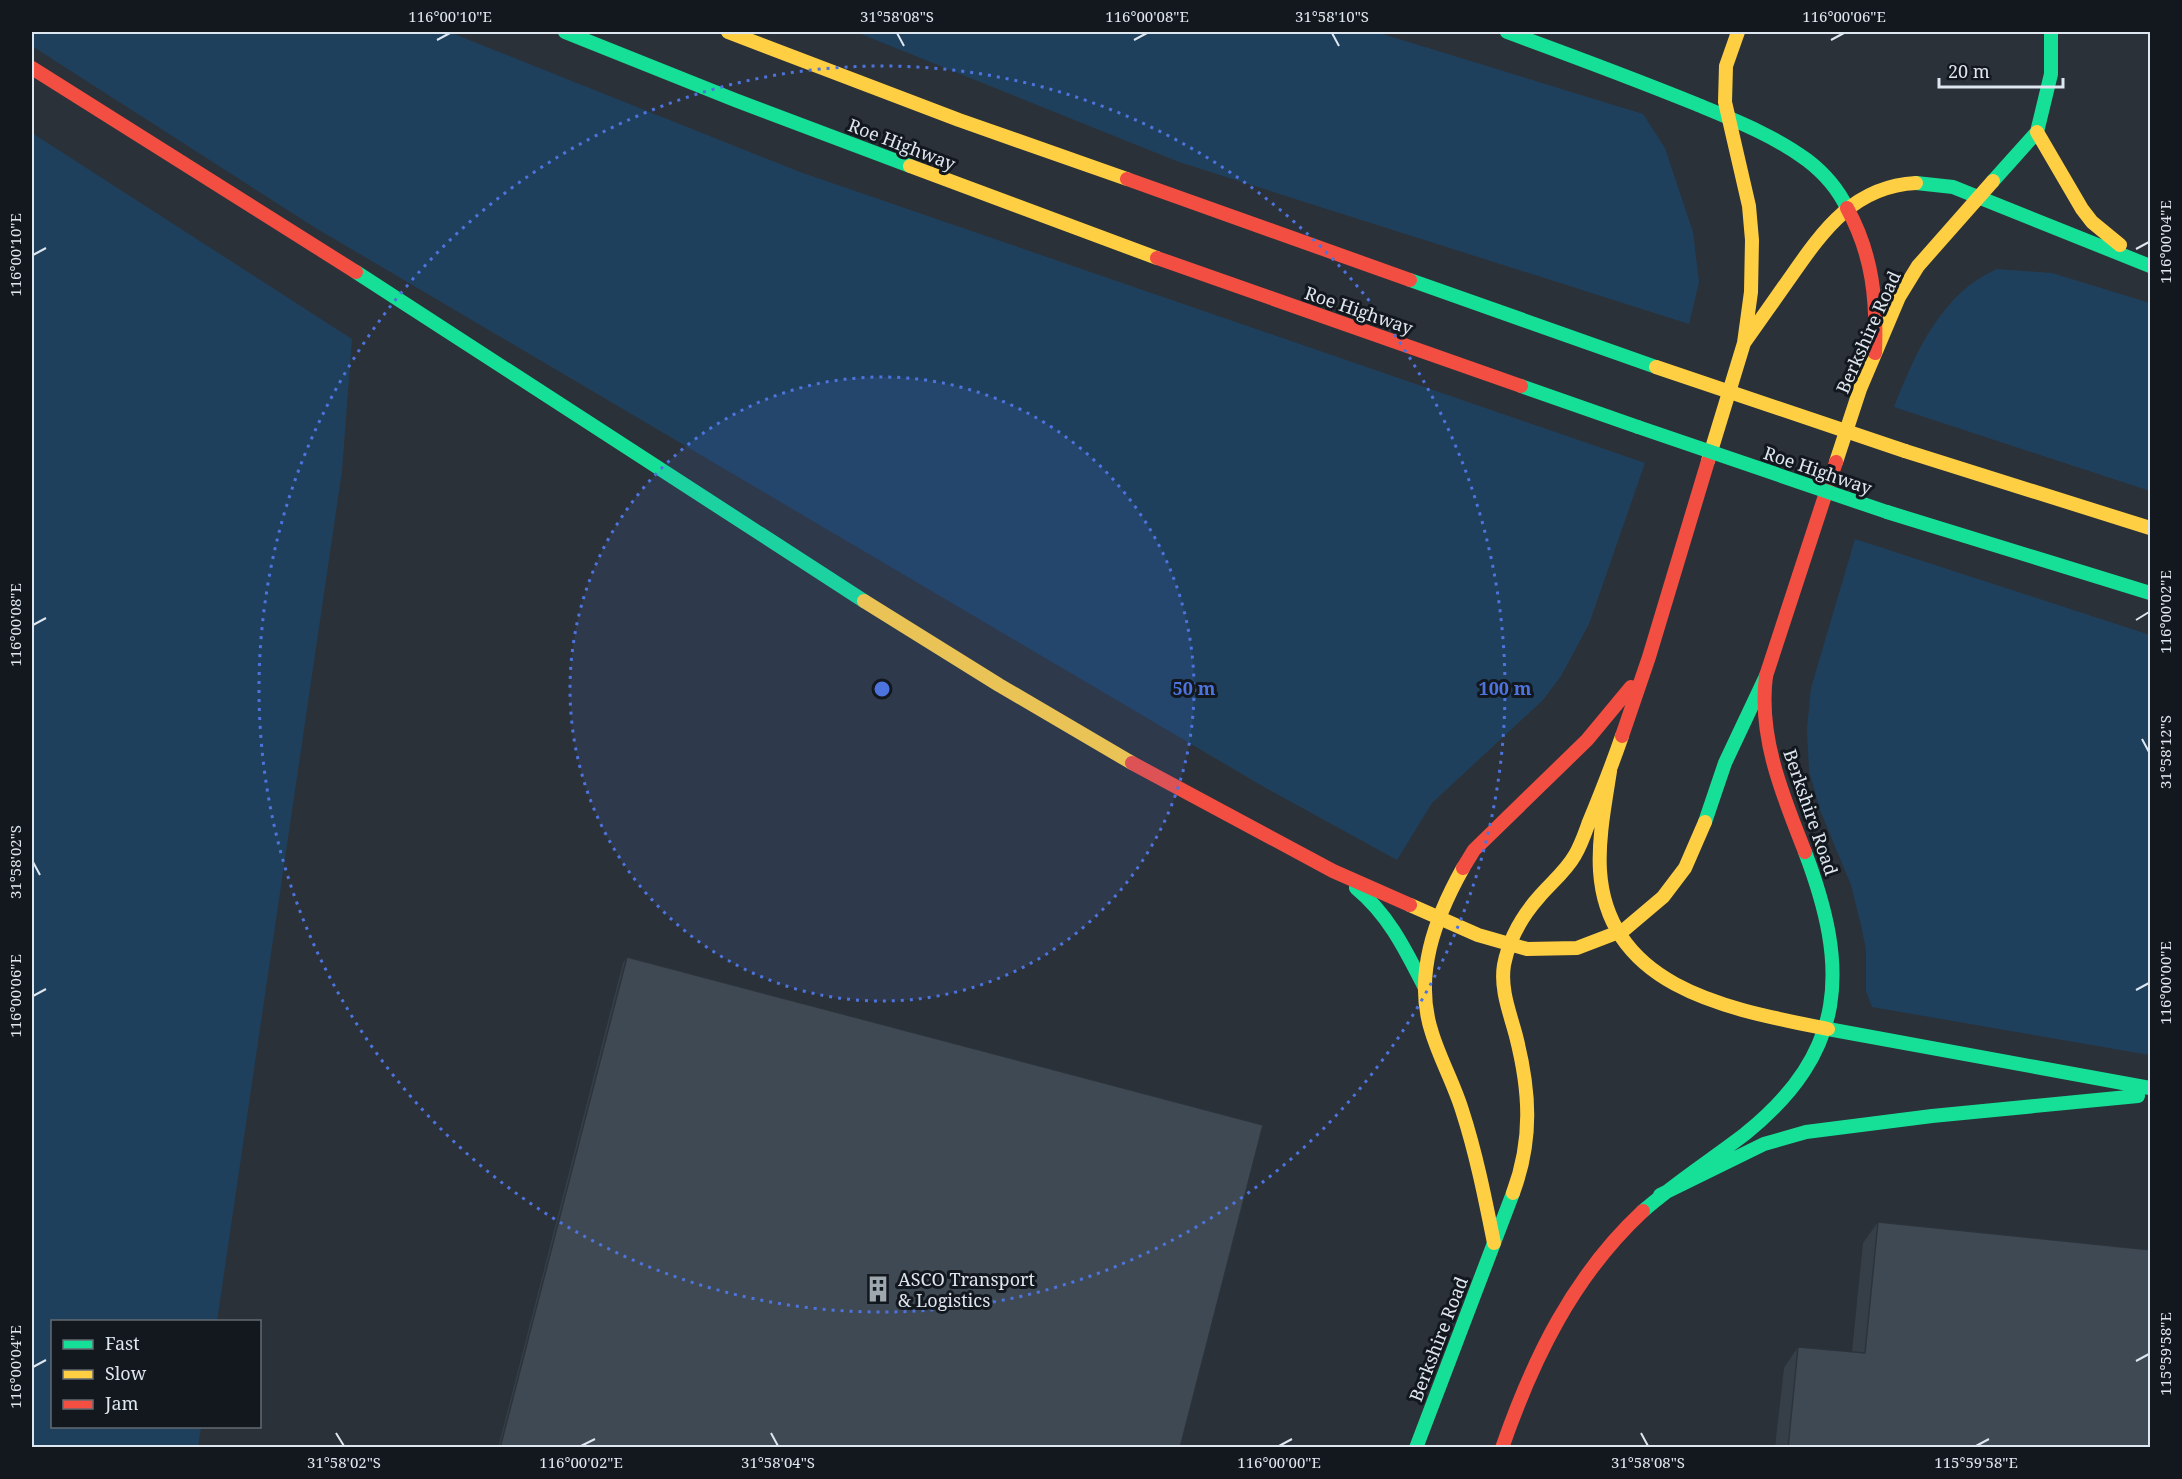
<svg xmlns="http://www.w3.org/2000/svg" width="2182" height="1479" font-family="'Noto Serif',serif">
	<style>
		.green { fill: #1f405d }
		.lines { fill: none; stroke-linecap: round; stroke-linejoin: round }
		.fast { stroke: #16e098; stroke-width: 14 }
		.slow { stroke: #ffcf43; stroke-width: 14 }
		.jam { stroke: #f24e42; stroke-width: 14 }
		.fast-bridge { stroke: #16e098; stroke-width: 14 }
		.slow-bridge { stroke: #ffcf43; stroke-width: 14 }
		.wall { fill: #363f48 }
		.building { fill: #3f4954; stroke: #2c333b; stroke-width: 1.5 }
		.ticks { fill: none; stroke: #dee6ef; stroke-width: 2 }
		.ring { fill: none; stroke: #4d74de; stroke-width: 3; stroke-dasharray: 3 6 }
		.labels { text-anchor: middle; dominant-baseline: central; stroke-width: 6; stroke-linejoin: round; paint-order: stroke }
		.street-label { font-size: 18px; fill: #dee6ef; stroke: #13181e }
		.poi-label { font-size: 18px; fill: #dee6ef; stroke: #13181e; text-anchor: start }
		.centre { fill: #4d74de; stroke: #13181e; stroke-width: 3 }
		.ring-label { font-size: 18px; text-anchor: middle; font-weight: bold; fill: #4d74de; stroke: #13181e; stroke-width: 6; stroke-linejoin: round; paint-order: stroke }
		.neatline { fill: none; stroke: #dee6ef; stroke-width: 2 }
		.ticks-label { font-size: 15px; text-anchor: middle; fill: #dee6ef }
	</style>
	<rect width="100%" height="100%" fill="#2b3138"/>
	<path class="green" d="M 32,32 L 449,32 L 800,172 L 1645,463 L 1589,624 L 1561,676 L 1543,700 L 1432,803 L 1397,860 L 1264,787 L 314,227 L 32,46 Z
		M 856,32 L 1376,32 L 1643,114 L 1665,148 L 1693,232 L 1699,282 L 1689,324 L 1179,162 Z
		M 32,133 L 352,339 L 342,471 L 217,1321 L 52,1322 L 52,1426 L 201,1427 L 198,1447 L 32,1447 Z
		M 1997,269 L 2052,273 L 2150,303 L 2150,491 L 1894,407 C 1915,354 1941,293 1997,269 Z
		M 1855,539 L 2150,635 L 2150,1055 L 1872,1007 L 1866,991 L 1866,950 L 1861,925 L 1851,885 L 1820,810 L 1809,770 L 1807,729 L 1811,688 Z"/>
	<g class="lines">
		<path class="fast" d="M 565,32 L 735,100 L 910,166
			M 1507,32 C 1570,55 1634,79 1696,104 C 1734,120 1773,135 1807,160 C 1824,173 1838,189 1847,208
			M 1993,181 L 2037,132 L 2051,74 L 2051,32
			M 1916,183 L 1953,187 L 2150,266
			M 356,272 L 864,601
			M 1410,280 L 1656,367
			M 1521,386 L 1638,427
			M 1887,512 L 2150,593
			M 1705,822 L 1725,763 L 1766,676
			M 1356,888 C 1389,915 1406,951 1425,988
			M 1828,1029 L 2150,1088
			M 1660,1195 L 1764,1144 L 1806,1132 L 1932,1116 L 2138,1096
			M 1643,1211 C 1675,1183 1711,1160 1745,1134 C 1848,1051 1849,968 1805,852
			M 1416,1448 L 1513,1193"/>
		<path class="slow" d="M 728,32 L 959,120 L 1127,179
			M 2037,132 L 2082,209 L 2092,222 L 2120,245
			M 910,166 L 1157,258
			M 1744,343 C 1760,320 1776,298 1792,275 C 1824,229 1855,186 1916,183
			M 1905,451 L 2150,528
			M 1708,461 L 1744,343 L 1751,292 L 1752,240 L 1749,206 L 1725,102 L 1726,66 L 1738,32
			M 1836,462 L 1860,389 L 1899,297 L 1918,266 L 1993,181
			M 864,601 L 999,685 L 1132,763
			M 1610,771 C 1605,804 1598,838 1600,871 C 1608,991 1736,1010 1828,1029
			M 1463,868 C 1435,918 1413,976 1432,1033 C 1440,1059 1454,1084 1462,1110 C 1476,1153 1485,1198 1494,1243
			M 1410,905 L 1478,935 L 1527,949 L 1577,948 L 1624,930 L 1663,897 L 1685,868 L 1705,822
			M 1513,1193 C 1533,1139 1530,1091 1516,1036 C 1510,1013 1500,989 1504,965 C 1509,939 1522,916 1539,897 C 1551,883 1566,871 1575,855 C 1581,845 1585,833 1589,822 C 1601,793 1612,765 1622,736"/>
		<path class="jam" d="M 32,68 L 356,272
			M 1127,179 L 1410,280
			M 1847,208 C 1873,255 1877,301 1875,353
			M 1157,258 L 1521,386
			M 1622,736 L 1649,657 L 1708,461
			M 1132,763 L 1333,871 L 1410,905
			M 1805,852 C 1783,796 1758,737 1766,676 L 1836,462
			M 1463,868 L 1474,850 L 1587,740 L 1631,687
			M 1502,1448 C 1533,1359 1573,1276 1643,1211"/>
		<path class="fast-bridge" d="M 1638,427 L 1887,512"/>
		<path class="slow-bridge" d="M 1656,367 L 1905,451"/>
	</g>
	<path class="wall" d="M 627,957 L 1180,1448 L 498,1448 L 623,963 Z
		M 1878,1222 L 2151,1448 L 1775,1448 L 1784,1368 L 1798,1347 L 1852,1352 L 1863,1243 Z"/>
	<path class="building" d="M 627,957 L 1263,1125 L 1180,1448 L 500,1448 Z
		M 1878,1222 L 2151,1250 L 2151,1448 L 1788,1448 L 1798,1347 L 1865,1353 Z"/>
	<path class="ticks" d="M 897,33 L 904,46M 1332,33 L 1339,46M 437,40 L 450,33M 1134,40 L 1147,33M 1831,40 L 1844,33M 2136,249 L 2149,242M 33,255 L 46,248M 2136,620 L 2149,612M 33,625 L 46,618M 2142,739 L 2149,752M 33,862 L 40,875M 2136,990 L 2149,983M 33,996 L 46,989M 2136,1361 L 2149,1354M 33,1367 L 46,1360M 336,1433 L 344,1446M 771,1433 L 778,1446M 1641,1433 L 1648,1446M 581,1446 L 595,1439M 1279,1446 L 1292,1439M 1976,1446 L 1989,1439"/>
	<circle cx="882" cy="689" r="312" fill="#4d74de" fill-opacity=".12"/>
	<g class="ring">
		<circle cx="882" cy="689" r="312"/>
		<circle cx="882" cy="689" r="623"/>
	</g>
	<defs>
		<g id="building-bare" transform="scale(2.07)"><path d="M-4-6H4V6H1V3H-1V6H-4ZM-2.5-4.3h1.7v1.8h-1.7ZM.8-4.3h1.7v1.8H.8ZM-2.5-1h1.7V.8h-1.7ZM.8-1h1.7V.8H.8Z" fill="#9fa7af" stroke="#13181e" stroke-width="2.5" paint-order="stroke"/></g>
	</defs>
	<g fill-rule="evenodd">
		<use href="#building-bare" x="878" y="1289"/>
	</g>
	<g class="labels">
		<g class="street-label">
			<text transform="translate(902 144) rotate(21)">Roe Highway</text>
			<text transform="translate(1359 310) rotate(19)">Roe Highway</text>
			<text transform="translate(1868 332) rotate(-66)">Berkshire Road</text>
			<text transform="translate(1818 470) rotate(19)">Roe Highway</text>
			<text transform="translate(1811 812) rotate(71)">Berkshire Road</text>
			<text transform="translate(1438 1339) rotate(-69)">Berkshire Road</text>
		</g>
		<g class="poi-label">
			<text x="898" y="1279">ASCO Transport<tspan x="898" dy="21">&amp; Logistics</tspan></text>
		</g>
	</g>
	<circle cx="882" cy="689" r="9" class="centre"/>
	<g class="ring-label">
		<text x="1194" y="695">50 m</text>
		<text x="1505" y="695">100 m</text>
	</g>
	<rect width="2182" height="1479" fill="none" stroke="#13181e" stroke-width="66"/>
	<rect x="51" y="1320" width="210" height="108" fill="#13181e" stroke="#646a72" stroke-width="1.5"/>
	<rect x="63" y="1340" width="30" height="9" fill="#16e098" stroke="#646a72" stroke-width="1.5"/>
	<text x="105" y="1350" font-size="18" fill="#dee6ef">Fast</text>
	<rect x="63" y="1370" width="30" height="9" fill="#ffcf43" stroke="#646a72" stroke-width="1.5"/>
	<text x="105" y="1380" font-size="18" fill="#dee6ef">Slow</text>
	<rect x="63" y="1400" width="30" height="9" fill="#f24e42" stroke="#646a72" stroke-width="1.5"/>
	<text x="105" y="1410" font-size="18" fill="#dee6ef">Jam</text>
	<path d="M1939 78v9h124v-9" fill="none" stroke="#dee6ef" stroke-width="3"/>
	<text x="1948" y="78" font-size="18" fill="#dee6ef" stroke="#13181e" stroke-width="4.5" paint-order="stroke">20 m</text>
	<rect x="33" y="33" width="2116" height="1413" class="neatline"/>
	<g class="ticks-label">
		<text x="450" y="22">116°00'10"E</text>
		<text x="897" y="22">31°58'08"S</text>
		<text x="1147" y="22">116°00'08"E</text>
		<text x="1332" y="22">31°58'10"S</text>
		<text x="1844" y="22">116°00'06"E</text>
		<text transform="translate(2166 242) rotate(-90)" y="5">116°00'04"E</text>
		<text transform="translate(16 255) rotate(-90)" y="5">116°00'10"E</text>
		<text transform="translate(2166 612) rotate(-90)" y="5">116°00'02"E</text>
		<text transform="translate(16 625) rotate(-90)" y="5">116°00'08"E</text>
		<text transform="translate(2166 752) rotate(-90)" y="5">31°58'12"S</text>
		<text transform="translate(16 862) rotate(-90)" y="5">31°58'02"S</text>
		<text transform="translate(2166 983) rotate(-90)" y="5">116°00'00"E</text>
		<text transform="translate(16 996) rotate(-90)" y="5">116°00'06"E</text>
		<text transform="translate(2166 1354) rotate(-90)" y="5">115°59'58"E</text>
		<text transform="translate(16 1367) rotate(-90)" y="5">116°00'04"E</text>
		<text x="344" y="1468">31°58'02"S</text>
		<text x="581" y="1468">116°00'02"E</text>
		<text x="778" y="1468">31°58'04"S</text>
		<text x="1279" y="1468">116°00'00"E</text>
		<text x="1648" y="1468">31°58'08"S</text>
		<text x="1976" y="1468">115°59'58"E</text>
	</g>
</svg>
